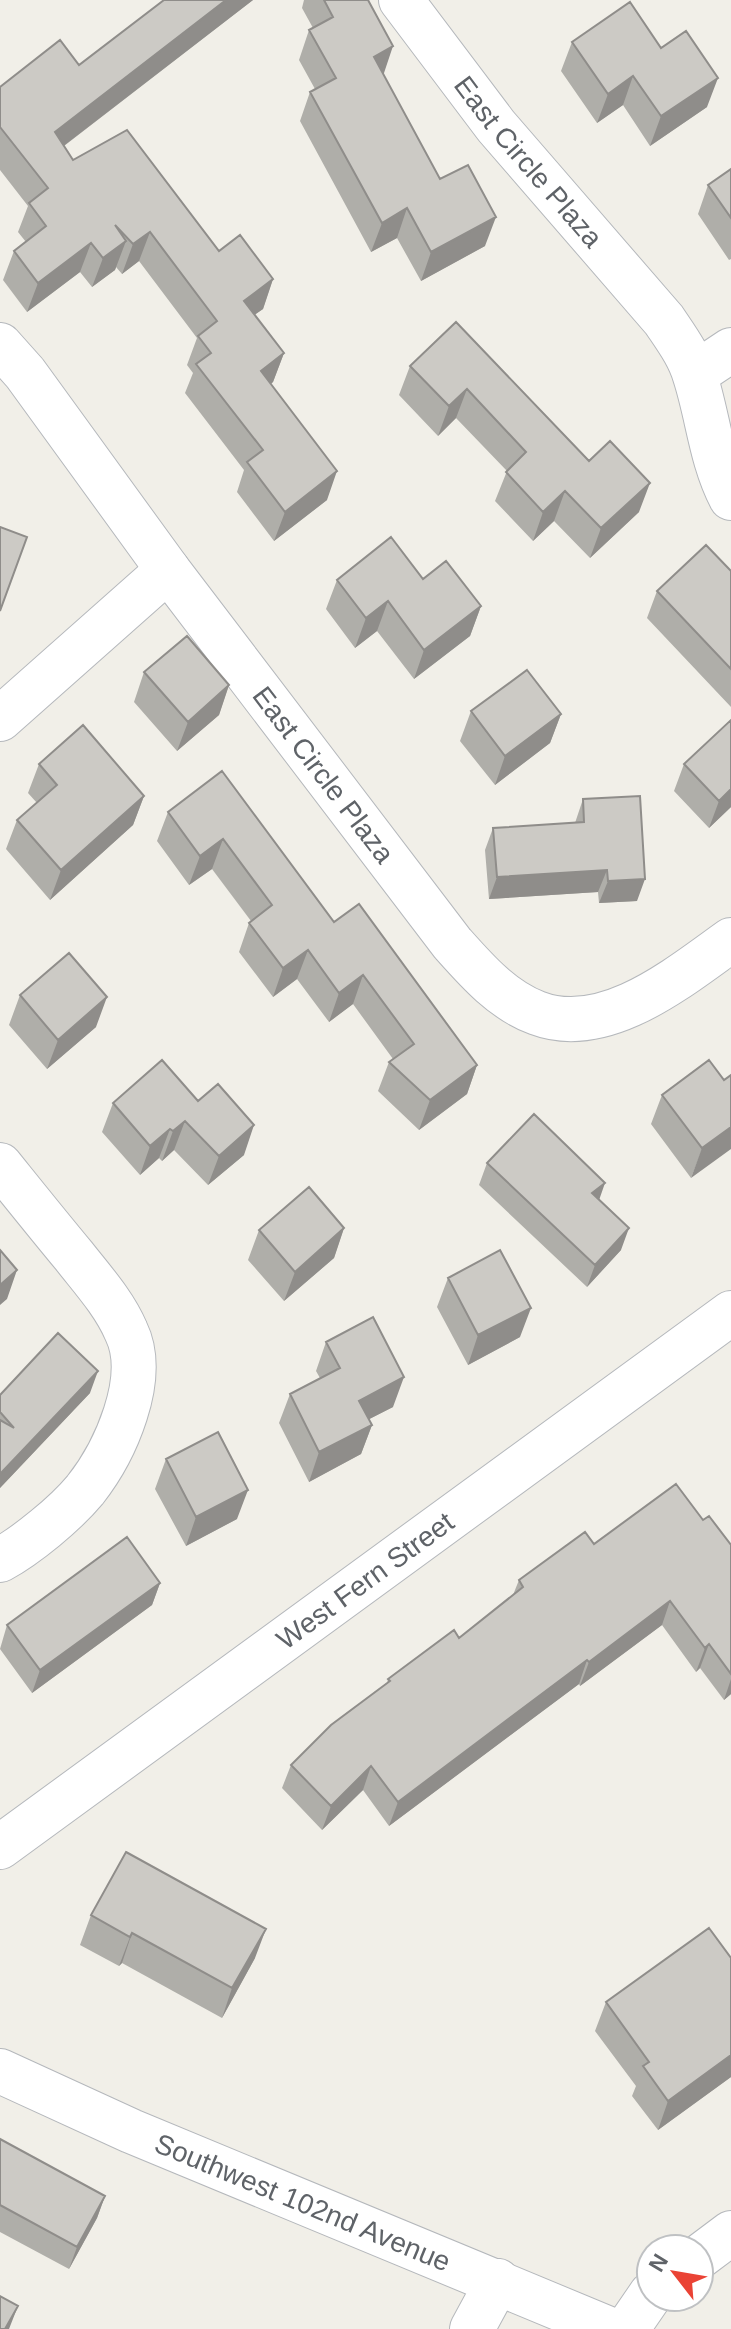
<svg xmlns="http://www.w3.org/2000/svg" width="731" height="2329" font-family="Helvetica,sans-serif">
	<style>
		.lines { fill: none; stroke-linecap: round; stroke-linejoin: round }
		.minor-casing { stroke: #b5b8bc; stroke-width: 46 }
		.tertiary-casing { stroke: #b5b8bc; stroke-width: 46 }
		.minor { stroke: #fff; stroke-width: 44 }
		.tertiary { stroke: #fff; stroke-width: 44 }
		.wall { fill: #afaea9 }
		.shaded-wall { fill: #8f8d8a }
		.building { fill: #cccac5; stroke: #8f8d8a; stroke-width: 2 }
		.labels { text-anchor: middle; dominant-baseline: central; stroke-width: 6; stroke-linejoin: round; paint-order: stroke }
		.street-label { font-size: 28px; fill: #5f6368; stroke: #fff }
	</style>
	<rect width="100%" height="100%" fill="#f1efe8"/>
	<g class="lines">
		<g class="minor-casing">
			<g id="minor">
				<path id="s1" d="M 401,0 L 496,126 L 664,320 C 676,338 689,355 695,376 C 708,416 711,460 731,498"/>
				<path id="s2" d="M 0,345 L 25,373 L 168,570 L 452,943 C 476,970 502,1000 537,1013 C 605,1039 679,977 731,940"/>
				<path d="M 695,374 L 731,350"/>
				<path d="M 0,719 L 168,570"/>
				<path d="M 0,1165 C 25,1196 49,1226 74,1256 C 92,1279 114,1303 126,1331 C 149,1378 115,1452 85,1490 C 65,1514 27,1545 0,1560"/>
				<path id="s3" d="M 0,1847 L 731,1313"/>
				<path d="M 699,2257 L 731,2233"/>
				<path d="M 472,2329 L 498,2281"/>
				<path d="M 627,2329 L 651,2294"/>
			</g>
		</g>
		<g class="tertiary-casing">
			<g id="tertiary">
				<path id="s4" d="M 0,2071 L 131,2131 L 609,2329"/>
			</g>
		</g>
		<use href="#minor" class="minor"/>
		<use href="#tertiary" class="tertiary"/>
	</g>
	<path class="wall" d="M 164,0 L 253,0 L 64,146 L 73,160 L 219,251 L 273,279 L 263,309 L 254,315 L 284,353 L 273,382 L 271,384 L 327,500 L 274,541 L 237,492 L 244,470 L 185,393 L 193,373 L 187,365 L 197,338 L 139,261 L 122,274 L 116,267 L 115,270 L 92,287 L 80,272 L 27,312 L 3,280 L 14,251 L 26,242 L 18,232 L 28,206 L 0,170 L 0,87 L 79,65 Z
		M 304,0 L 368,0 L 383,74 L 440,179 L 485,246 L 421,281 L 397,238 L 371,252 L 300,121 L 310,92 L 315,89 L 299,60 L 309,30 L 313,28 L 302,8 Z
		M 572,42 L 661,48 L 707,107 L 650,146 L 623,105 L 597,123 L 561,71 Z
		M 731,169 L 731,259 L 729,260 L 698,214 L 708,185 Z
		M 456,322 L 639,512 L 590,558 L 554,521 L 533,541 L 495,501 L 507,471 L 456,418 L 438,436 L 399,395 L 410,366 Z
		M 731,571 L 731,707 L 647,618 L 657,591 Z
		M 423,579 L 481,606 L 470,636 L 414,679 L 377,631 L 355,648 L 326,609 L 337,580 Z
		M 144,672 L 229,685 L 219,715 L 177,751 L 134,702 Z
		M 471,711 L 561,714 L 550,743 L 495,785 L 460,741 Z
		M 731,720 L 731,807 L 709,828 L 674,791 L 684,764 Z
		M 39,764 L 144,796 L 133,825 L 50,900 L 6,849 L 17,820 L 37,803 L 28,793 Z
		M 222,771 L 334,922 L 477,1065 L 467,1094 L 419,1130 L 378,1091 L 389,1062 L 393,1059 L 353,1004 L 329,1022 L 297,979 L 273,997 L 239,952 L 249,923 L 251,921 L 212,869 L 189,885 L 157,841 L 168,812 Z
		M 583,799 L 637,901 L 599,903 L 598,892 L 489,899 L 485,850 L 493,828 L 575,823 Z
		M 20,995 L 96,1027 L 47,1069 L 9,1025 Z
		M 162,1060 L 244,1155 L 208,1185 L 174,1150 L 162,1161 L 159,1158 L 140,1175 L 102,1132 L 113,1103 Z
		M 731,1075 L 691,1178 L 651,1124 L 662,1095 L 724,1080 Z
		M 487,1163 L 599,1199 L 621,1250 L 587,1287 L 479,1185 Z
		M 344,1228 L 334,1258 L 284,1301 L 248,1260 L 259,1230 Z
		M 448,1278 L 520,1337 L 468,1365 L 437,1307 Z
		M 326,1342 L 393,1407 L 369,1419 L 372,1425 L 361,1454 L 309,1482 L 279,1423 L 290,1394 L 320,1378 L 316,1371 Z
		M 90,1393 L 0,1488 L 0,1395 Z
		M 166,1459 L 237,1519 L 186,1546 L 155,1489 Z
		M 703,1520 L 731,1545 L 731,1694 L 724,1700 L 700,1668 L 696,1672 L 662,1625 L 580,1686 L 579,1684 L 389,1826 L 363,1790 L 322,1830 L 282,1788 L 291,1765 L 387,1684 L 388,1679 L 459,1638 L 513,1595 L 519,1580 L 594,1544 Z
		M 160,1583 L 152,1605 L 32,1693 L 0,1649 L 7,1625 Z
		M 91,1915 L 255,1958 L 222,2018 L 122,1963 L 119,1966 L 80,1945 Z
		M 731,1958 L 731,2077 L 658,2130 L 632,2096 L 636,2086 L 595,2031 L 606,2002 Z
		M 0,2139 L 105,2196 L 97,2218 L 69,2269 L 0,2232 Z"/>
	<path class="shaded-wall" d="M 226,0 L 253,0 L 44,161 L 55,132 Z
		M 393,46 L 383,76 L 374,57 Z
		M 633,76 L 623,105 L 597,123 L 608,94 Z
		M 718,78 L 707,107 L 650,146 L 661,116 Z
		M 407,208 L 397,238 L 371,252 L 382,223 Z
		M 496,217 L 485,246 L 421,281 L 431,252 Z
		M 150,232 L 139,261 L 122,274 L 133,244 Z
		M 126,241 L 115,270 L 92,287 L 103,258 Z
		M 91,243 L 80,272 L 27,312 L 38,283 Z
		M 273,279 L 263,309 L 233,330 L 244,301 Z
		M 284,353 L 273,382 L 250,400 L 261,371 Z
		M 467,389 L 456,418 L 438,436 L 449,406 Z
		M 337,471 L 327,500 L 274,541 L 285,512 Z
		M 650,483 L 639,512 L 590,558 L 601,528 Z
		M 565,491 L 554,521 L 533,541 L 543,512 Z
		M 388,601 L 377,631 L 355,648 L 366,618 Z
		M 481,606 L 470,636 L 414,679 L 424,650 Z
		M 229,685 L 219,715 L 177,751 L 188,722 Z
		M 561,714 L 550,743 L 495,785 L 505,756 Z
		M 731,789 L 731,807 L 709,828 L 719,801 Z
		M 144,796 L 133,825 L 50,900 L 61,870 Z
		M 223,839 L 212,869 L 189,885 L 200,856 Z
		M 607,870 L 598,892 L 489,899 L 497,877 Z
		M 645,879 L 637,901 L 599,903 L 608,881 Z
		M 308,950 L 297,979 L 273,997 L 283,968 Z
		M 363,975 L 353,1004 L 329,1022 L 339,993 Z
		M 107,997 L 96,1027 L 47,1069 L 58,1040 Z
		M 477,1065 L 467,1094 L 419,1130 L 430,1100 Z
		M 185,1121 L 174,1150 L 162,1161 L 173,1131 Z
		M 254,1125 L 244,1155 L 208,1185 L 219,1156 Z
		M 731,1127 L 731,1149 L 691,1178 L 702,1148 Z
		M 170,1129 L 159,1158 L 140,1175 L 150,1146 Z
		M 605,1183 L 597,1206 L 592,1193 Z
		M 344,1228 L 334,1258 L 284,1301 L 295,1272 Z
		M 629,1228 L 621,1250 L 587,1287 L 595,1265 Z
		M 17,1270 L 7,1299 L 0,1305 L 0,1285 Z
		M 531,1308 L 520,1337 L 468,1365 L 478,1335 Z
		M 98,1371 L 90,1393 L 0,1488 L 0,1474 Z
		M 404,1377 L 393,1407 L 348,1430 L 359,1401 Z
		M 372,1425 L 361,1454 L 309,1482 L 319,1452 Z
		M 248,1490 L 237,1519 L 186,1546 L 196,1517 Z
		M 160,1583 L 152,1605 L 32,1693 L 40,1670 Z
		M 670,1601 L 662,1625 L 580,1686 L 589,1662 Z
		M 709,1644 L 700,1668 L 696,1672 L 705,1648 Z
		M 587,1660 L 579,1684 L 389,1826 L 398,1802 Z
		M 731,1679 L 731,1694 L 724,1700 Z
		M 371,1766 L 363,1790 L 322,1830 L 331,1806 Z
		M 266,1929 L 255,1958 L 222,2018 L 232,1988 Z
		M 132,1933 L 122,1963 L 119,1966 L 130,1937 Z
		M 731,2055 L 731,2077 L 658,2130 L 668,2101 Z
		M 105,2196 L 97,2218 L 69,2269 L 77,2247 Z
		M 18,2306 L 9,2329 L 5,2329 Z"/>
	<path class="building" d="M 164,0 L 226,0 L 55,132 L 73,160 L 127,130 L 219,251 L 240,235 L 273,279 L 244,301 L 284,353 L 261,371 L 337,471 L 285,512 L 247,462 L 263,450 L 196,364 L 211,353 L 198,336 L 217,321 L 150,232 L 133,244 L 115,225 L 126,241 L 103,258 L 91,243 L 38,283 L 14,251 L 46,226 L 29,203 L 48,188 L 0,127 L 0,87 L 60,40 L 79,65 Z
		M 324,0 L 368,0 L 393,46 L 374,57 L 440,179 L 468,165 L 496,217 L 431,252 L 407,208 L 382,223 L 310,92 L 336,78 L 309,30 L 333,17 Z
		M 630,2 L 661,48 L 686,31 L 718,78 L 661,116 L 633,76 L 608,94 L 572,42 Z
		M 731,169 L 731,218 L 708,185 Z
		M 456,322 L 589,461 L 610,441 L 650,483 L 601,528 L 565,491 L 543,512 L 506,472 L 526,452 L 467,389 L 449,406 L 410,366 Z
		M 0,527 L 27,537 L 0,611 Z
		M 391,537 L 423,579 L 446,561 L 481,606 L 424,650 L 388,601 L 366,618 L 337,580 Z
		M 706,545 L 731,571 L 731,669 L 657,591 Z
		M 187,636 L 229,685 L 188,722 L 144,672 Z
		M 527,670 L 561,714 L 505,756 L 471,711 Z
		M 731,720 L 731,789 L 719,801 L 684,764 Z
		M 83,725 L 144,796 L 61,870 L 17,820 L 57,785 L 39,764 Z
		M 222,771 L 334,922 L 359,904 L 477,1065 L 430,1100 L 389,1062 L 414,1044 L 363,975 L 339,993 L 308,950 L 283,968 L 249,923 L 272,905 L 223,839 L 200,856 L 168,812 Z
		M 640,796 L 645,879 L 608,881 L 607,870 L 497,877 L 493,828 L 584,822 L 583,799 Z
		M 69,953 L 107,997 L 58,1040 L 20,995 Z
		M 162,1060 L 198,1101 L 218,1084 L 254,1125 L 219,1156 L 185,1121 L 173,1131 L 170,1129 L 150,1146 L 113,1103 Z
		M 709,1060 L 724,1080 L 731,1075 L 731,1127 L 702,1148 L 662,1095 Z
		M 534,1114 L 605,1183 L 592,1193 L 629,1228 L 595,1265 L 487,1163 Z
		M 309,1187 L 344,1228 L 295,1272 L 259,1230 Z
		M 0,1250 L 17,1270 L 0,1285 Z
		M 500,1250 L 531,1308 L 478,1335 L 448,1278 Z
		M 373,1317 L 404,1377 L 359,1401 L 372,1425 L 319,1452 L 290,1394 L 340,1368 L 326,1342 Z
		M 58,1333 L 98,1371 L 0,1474 L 0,1420 L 14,1428 L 0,1412 L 0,1395 Z
		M 218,1432 L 248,1490 L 196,1517 L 166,1459 Z
		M 676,1484 L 703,1520 L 709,1516 L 731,1545 L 731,1674 L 709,1644 L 705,1648 L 670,1601 L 589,1662 L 587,1660 L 398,1802 L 371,1766 L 331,1806 L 291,1765 L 331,1725 L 390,1681 L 388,1679 L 454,1630 L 459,1638 L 523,1587 L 519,1580 L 585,1532 L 594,1544 Z
		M 127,1537 L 160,1583 L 40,1670 L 7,1625 Z
		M 126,1852 L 266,1929 L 232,1988 L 132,1933 L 130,1937 L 91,1915 Z
		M 709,1928 L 731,1958 L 731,2055 L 668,2101 L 643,2066 L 649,2062 L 606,2002 Z
		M 0,2139 L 105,2196 L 77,2247 L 0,2205 Z
		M 0,2296 L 18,2306 L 5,2329 L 0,2329 Z"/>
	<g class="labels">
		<g class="street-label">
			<text stroke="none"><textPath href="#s1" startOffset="206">East Circle Plaza</textPath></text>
			<text stroke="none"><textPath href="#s2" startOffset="538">East Circle Plaza</textPath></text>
			<text stroke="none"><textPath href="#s3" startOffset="452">West Fern Street</textPath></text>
			<text stroke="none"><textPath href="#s4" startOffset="330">Southwest 102nd Avenue</textPath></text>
		</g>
	</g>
	<g transform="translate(675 2273) rotate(301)"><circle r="38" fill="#ffffff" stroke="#bfc1c3" stroke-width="2"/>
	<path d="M0-6L14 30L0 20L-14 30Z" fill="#ea4335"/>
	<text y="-12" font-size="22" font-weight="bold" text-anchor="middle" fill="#5f6368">N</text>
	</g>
</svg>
